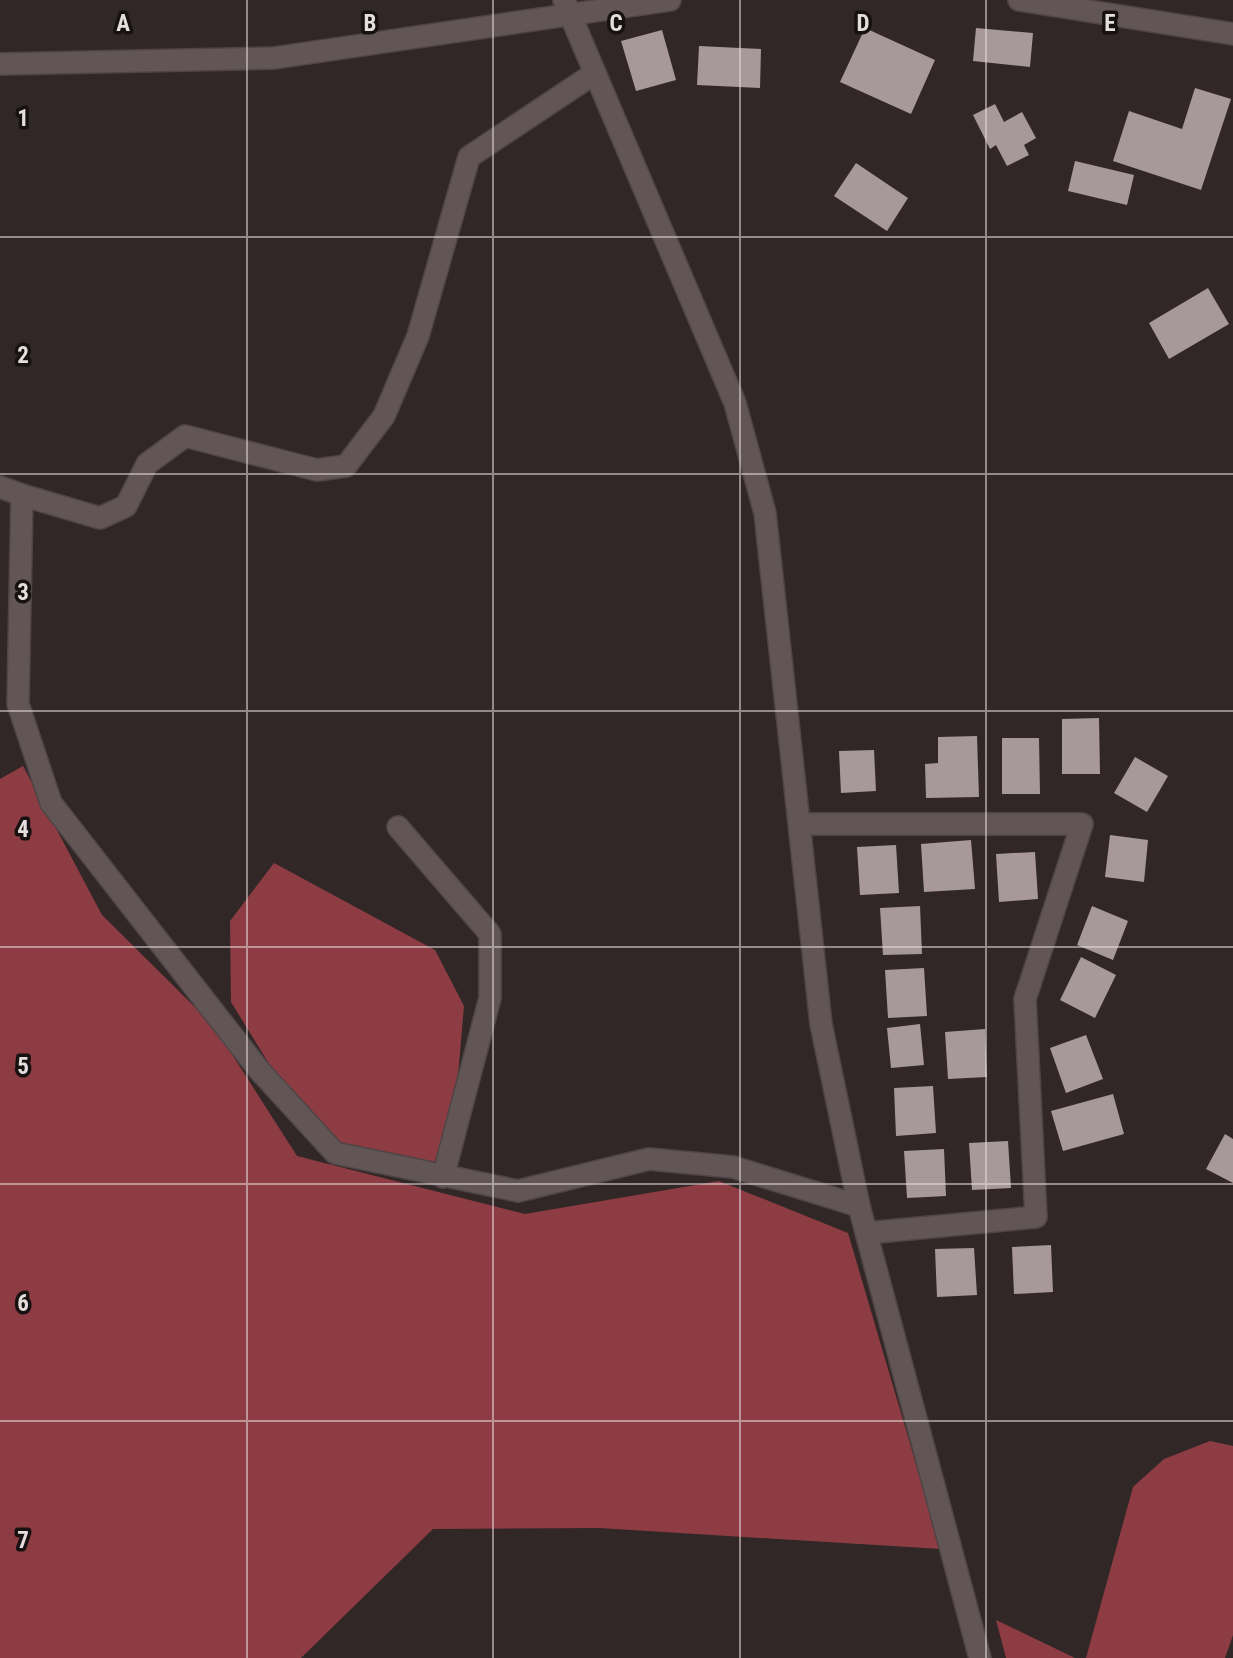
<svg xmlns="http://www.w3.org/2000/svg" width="1233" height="1658" font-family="'Roboto Condensed',sans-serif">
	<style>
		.forest { fill: #8d3c43 }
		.building { fill: #a79999 }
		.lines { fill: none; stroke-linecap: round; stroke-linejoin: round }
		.minor-casing { stroke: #4f4546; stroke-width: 24 }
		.tertiary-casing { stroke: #4f4546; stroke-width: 24 }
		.minor { stroke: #625556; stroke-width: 21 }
		.tertiary { stroke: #625556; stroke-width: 21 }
		.grid { fill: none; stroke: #e5ddde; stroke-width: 2; stroke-opacity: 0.55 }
		.grid-label { font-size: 23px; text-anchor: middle; font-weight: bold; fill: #e5ddde; stroke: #171112; stroke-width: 7; stroke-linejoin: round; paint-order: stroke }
	</style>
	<rect width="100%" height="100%" fill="#322727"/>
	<path class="forest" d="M 23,766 L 102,915 L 214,1026 L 297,1156 L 525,1214 L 719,1181 L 848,1233 L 941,1549 L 599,1528 L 433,1529 L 301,1658 L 0,1658 L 0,779 Z
		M 274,863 L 435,950 L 464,1006 L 458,1076 L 465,1130 L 439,1163 L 355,1158 L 287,1093 L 231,1002 L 230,921 Z
		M 1210,1441 L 1233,1446 L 1233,1635 L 1225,1658 L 1086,1658 L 1133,1487 L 1164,1459 Z
		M 996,1620 L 1075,1658 L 1006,1658 Z"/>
	<path class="building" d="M 865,28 L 935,60 L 911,114 L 840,82 Z
		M 976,28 L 1033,33 L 1030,67 L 973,61 Z
		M 662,30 L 676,80 L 636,91 L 621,41 Z
		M 699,46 L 761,49 L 760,88 L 697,85 Z
		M 1195,88 L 1231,99 L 1201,190 L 1113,161 L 1129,111 L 1182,129 Z
		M 995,104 L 1004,122 L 1022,112 L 1036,138 L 1024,145 L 1029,155 L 1007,166 L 996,145 L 990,149 L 973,115 Z
		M 1075,161 L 1134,175 L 1127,205 L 1068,191 Z
		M 856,163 L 908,198 L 887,231 L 834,196 Z
		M 1208,288 L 1229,324 L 1169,359 L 1149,323 Z
		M 1099,718 L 1100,774 L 1062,774 L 1062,719 Z
		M 977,736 L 979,797 L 926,798 L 925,764 L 938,763 L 938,737 Z
		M 1002,738 L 1039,738 L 1040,794 L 1002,794 Z
		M 874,750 L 876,791 L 841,793 L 839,751 Z
		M 1135,757 L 1168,776 L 1147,812 L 1114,793 Z
		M 1110,835 L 1148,840 L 1144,882 L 1105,877 Z
		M 971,840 L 975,889 L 924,892 L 921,844 Z
		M 896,845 L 899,893 L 860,895 L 857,847 Z
		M 1035,852 L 1038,899 L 999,902 L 996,854 Z
		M 920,906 L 922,954 L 883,955 L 880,908 Z
		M 1092,906 L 1128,921 L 1113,960 L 1077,945 Z
		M 1081,957 L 1116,975 L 1095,1018 L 1060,1000 Z
		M 924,968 L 927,1016 L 888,1018 L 885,970 Z
		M 920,1024 L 924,1065 L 891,1068 L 887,1028 Z
		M 985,1029 L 987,1077 L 948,1079 L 945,1032 Z
		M 1086,1035 L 1103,1079 L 1066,1093 L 1050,1048 Z
		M 933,1086 L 936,1133 L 896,1136 L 894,1088 Z
		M 1113,1094 L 1124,1134 L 1063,1151 L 1051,1111 Z
		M 1225,1134 L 1233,1139 L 1233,1183 L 1206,1169 Z
		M 1008,1141 L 1011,1188 L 972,1190 L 969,1143 Z
		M 944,1149 L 946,1196 L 907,1198 L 904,1151 Z
		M 1051,1245 L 1053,1292 L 1014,1294 L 1012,1247 Z
		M 974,1248 L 977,1295 L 937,1297 L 935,1249 Z"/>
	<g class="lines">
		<g class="minor-casing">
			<path id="minor" d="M 1019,0 L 1233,34
				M 0,64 L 274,58 L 670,0
				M 0,487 L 22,495 L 18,704 L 51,803 L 259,1070 L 335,1153 L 518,1191 L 649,1159 L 733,1167 L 859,1206
				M 22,495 L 100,518 L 126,506 L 147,464 L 185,436 L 317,470 L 346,466 L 384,416 L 418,336 L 469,157 L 595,73
				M 801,824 L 1082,824 L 1025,999 L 1036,1217 L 867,1233
				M 398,827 L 490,934 L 490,998 L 443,1177"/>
		</g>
		<g class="tertiary-casing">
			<path id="tertiary" d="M 564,0 L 735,403 L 765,513 L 821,1024 L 859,1206 L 980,1658"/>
		</g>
		<use href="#minor" class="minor"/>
		<use href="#tertiary" class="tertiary"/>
	</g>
	<path class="grid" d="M 247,0 L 247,1658M 493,0 L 493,1658M 740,0 L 740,1658M 986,0 L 986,1658M 0,237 L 1233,237M 0,474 L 1233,474M 0,711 L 1233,711M 0,947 L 1233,947M 0,1184 L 1233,1184M 0,1421 L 1233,1421"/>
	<g class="grid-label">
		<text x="123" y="31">A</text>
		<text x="370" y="31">B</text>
		<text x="616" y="31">C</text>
		<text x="863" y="31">D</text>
		<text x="1110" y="31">E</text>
		<text x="23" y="126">1</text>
		<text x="23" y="363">2</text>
		<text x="23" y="600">3</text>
		<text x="23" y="837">4</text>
		<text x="23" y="1074">5</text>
		<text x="23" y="1311">6</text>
		<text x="23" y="1548">7</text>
	</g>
</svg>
